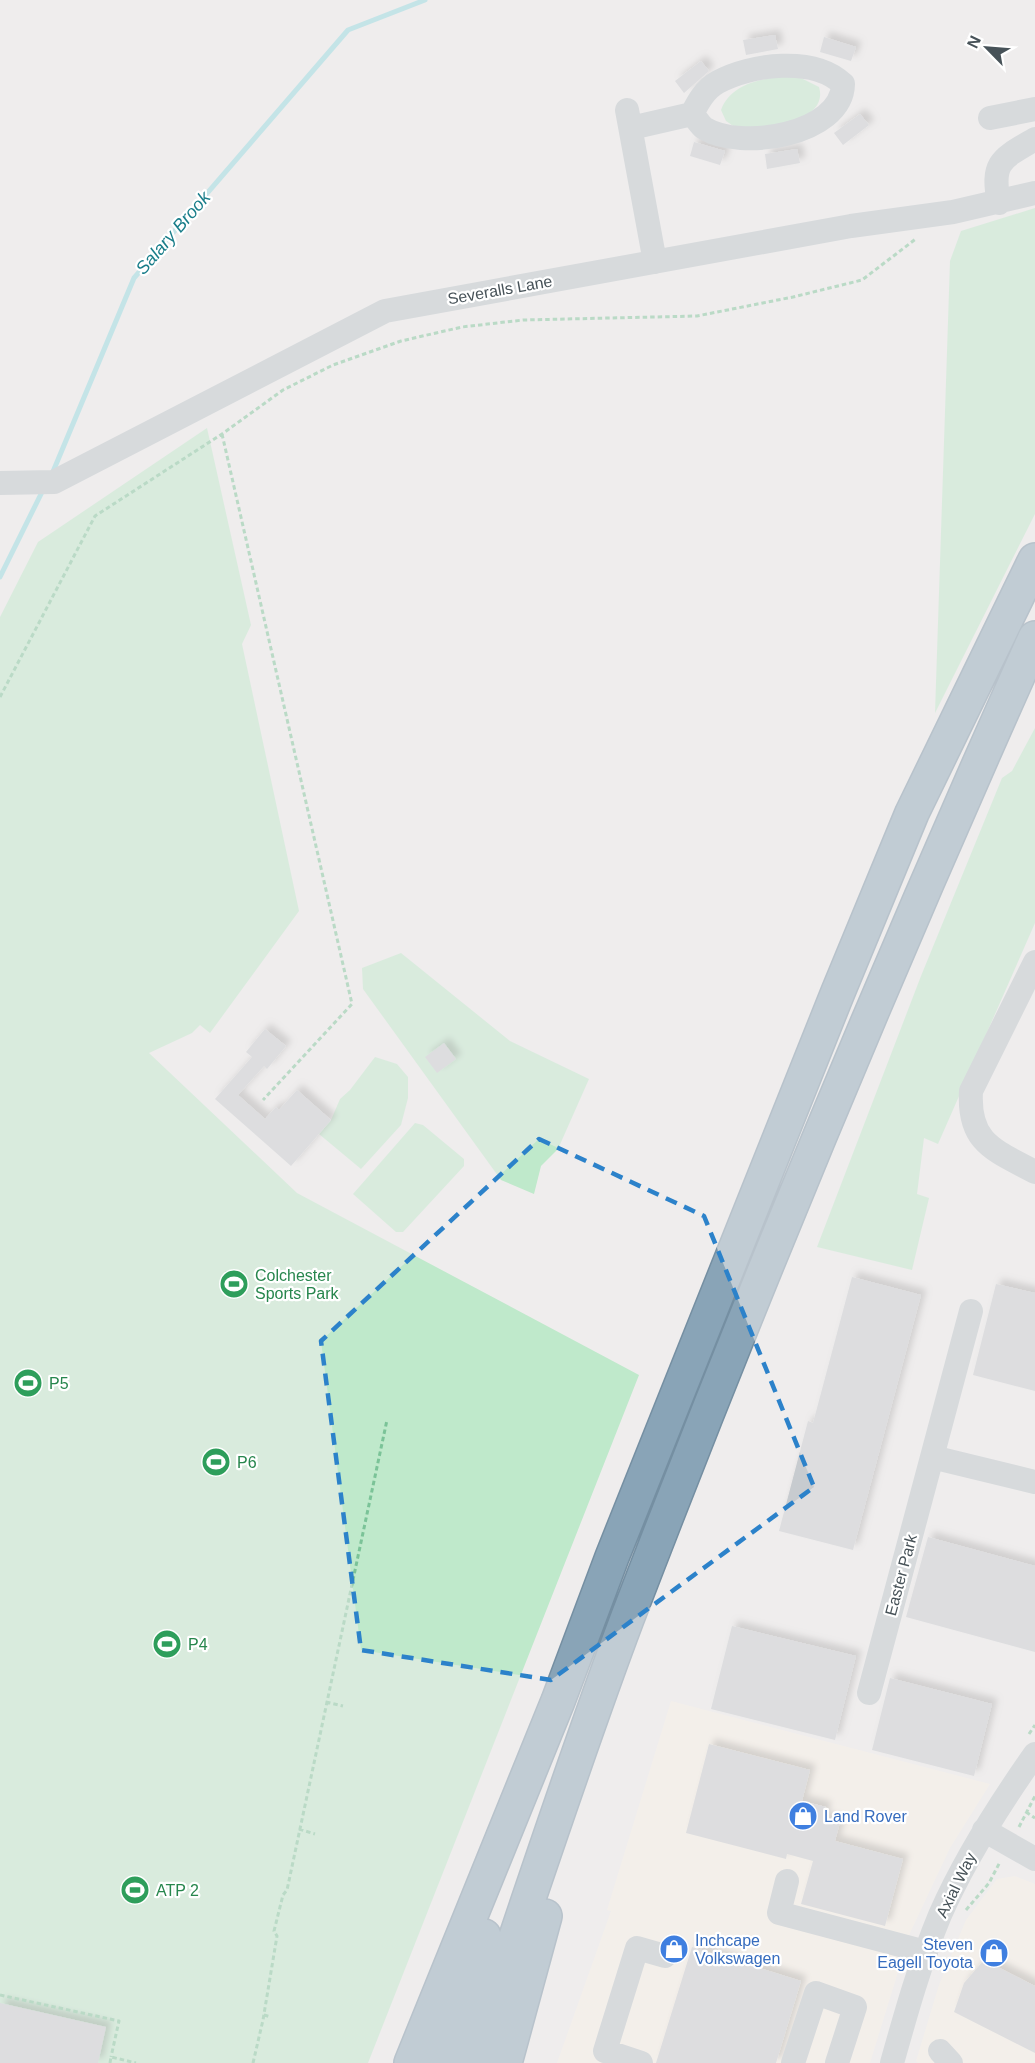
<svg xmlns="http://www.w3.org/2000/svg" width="1035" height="2063" font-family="Arial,sans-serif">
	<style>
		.commercial { fill: #f9f2e7 }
		.green { fill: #bfe9cb }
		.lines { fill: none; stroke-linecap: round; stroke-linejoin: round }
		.stream { stroke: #91d9e1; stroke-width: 5 }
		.building { fill: #c7cbcf; filter: url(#shadow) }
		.highway-casing { stroke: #758fa2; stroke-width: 36 }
		.path { stroke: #7bc398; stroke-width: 3; stroke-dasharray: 4.5 3; stroke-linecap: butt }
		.minor { stroke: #bac3c8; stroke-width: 24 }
		.highway { stroke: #89a4b7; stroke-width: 33 }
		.marked { fill: none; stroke: #2c82ca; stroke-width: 4.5; stroke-dasharray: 12 8; stroke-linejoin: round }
		.labels { text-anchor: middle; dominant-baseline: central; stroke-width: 4.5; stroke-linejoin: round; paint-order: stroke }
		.street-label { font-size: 16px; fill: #475258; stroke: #fff }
		.leisure-label { font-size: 16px; fill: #27864d; stroke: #fff; text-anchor: start }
		.shop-label { font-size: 16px; fill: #366cbe; stroke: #fff; text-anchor: start }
		.water-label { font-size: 18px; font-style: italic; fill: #1a7e8a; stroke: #fff }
	</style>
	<defs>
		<filter id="shadow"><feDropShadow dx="5.5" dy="-5.5" stdDeviation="3" flood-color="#0004"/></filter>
	</defs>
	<rect width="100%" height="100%" fill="#efeded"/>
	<path class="commercial" d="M 671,1701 L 990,1784 L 950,1848 L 910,1933 L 870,2063 L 557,2063 L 611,1911 L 607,1910 Z
		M 1015,1876 L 1035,1884 L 1035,2063 L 918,2063 L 916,2061 L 939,1985 L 966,1920 L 997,1879 Z"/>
	<path class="green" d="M 785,76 L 799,77 L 819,87 C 830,122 761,133 738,128 C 734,127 729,123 726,121 L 721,110 C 731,84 760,79 785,76 Z
		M 1035,208 L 1035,514 L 935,713 L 950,261 L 961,231 Z
		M 207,428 L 251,625 L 242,644 L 299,911 L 210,1033 L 200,1025 L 192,1033 L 149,1053 L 297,1193 L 639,1375 L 368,2063 L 0,2063 L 0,617 L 38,542 Z
		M 1035,728 L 1035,923 L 938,1144 L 924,1138 L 917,1194 L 929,1198 L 912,1270 L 817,1247 L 921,976 L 1002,778 L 1012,771 Z
		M 401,953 L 510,1041 L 589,1079 L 558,1149 L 541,1166 L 534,1194 L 501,1180 L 363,989 L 362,968 Z
		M 375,1057 L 397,1064 L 408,1077 L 408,1098 L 401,1125 L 361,1169 L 319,1134 L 331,1120 L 340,1099 L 350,1090 Z
		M 415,1123 L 423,1125 L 464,1159 L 464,1166 L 403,1232 L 396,1232 L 353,1194 Z"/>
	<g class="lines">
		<path class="stream" d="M 52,474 L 134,278 L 348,30 L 425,0
			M 0,577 L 43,490"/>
	</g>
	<path class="building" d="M 775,35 L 778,49 L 746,55 L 743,40 Z
		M 824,37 L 856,47 L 851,61 L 820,52 Z
		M 701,61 L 709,71 L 684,93 L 675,81 Z
		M 860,114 L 869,125 L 843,145 L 834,133 Z
		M 694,142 L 725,151 L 720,165 L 690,156 Z
		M 797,149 L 800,163 L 767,169 L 765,154 Z
		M 265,1029 L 286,1046 L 267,1069 L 264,1066 L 238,1095 L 265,1119 L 276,1107 L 279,1110 L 297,1090 L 331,1120 L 291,1166 L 215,1099 L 252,1057 L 246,1052 Z
		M 444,1043 L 456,1059 L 437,1073 L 425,1057 Z
		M 852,1277 L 921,1295 L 853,1550 L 779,1531 L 808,1421 L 813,1423 Z
		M 996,1284 L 1035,1293 L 1035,1391 L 973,1375 Z
		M 928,1537 L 1035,1566 L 1035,1652 L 906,1617 Z
		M 732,1626 L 856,1656 L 835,1740 L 711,1709 Z
		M 890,1678 L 992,1704 L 974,1776 L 872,1750 Z
		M 709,1744 L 810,1770 L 802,1801 L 826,1807 L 823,1817 L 840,1822 L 835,1841 L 903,1859 L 885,1926 L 801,1904 L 813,1861 L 787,1854 L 786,1859 L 686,1833 Z
		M 692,1947 L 801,1981 L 776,2063 L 656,2063 Z
		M 984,1960 L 1035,1986 L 1035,2053 L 954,2012 L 964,1983 Z
		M 0,2003 L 106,2027 L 98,2063 L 0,2063 Z"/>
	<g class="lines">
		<g class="highway-casing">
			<path id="highway" d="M 411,2063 L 558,1701 L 612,1557 L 838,992 L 912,813 L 1035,560
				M 443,2063 L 484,1936
				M 473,2063 C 524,1915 572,1765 627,1619 C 754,1288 890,961 1035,638
				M 505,2063 L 545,1916"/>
		</g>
		<path class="path" d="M 222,434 L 352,1004 L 263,1100
			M 0,697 L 95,516 L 222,434 L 283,390 L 333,365 L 401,341 L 462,327 L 523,320 L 697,316 L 793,297 L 862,280 L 917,238
			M 326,1702 L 343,1706
			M 1029,1734 L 1035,1725
			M 1026,1812 L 1035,1818
			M 1019,1827 L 1035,1796
			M 299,1829 L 315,1834
			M 966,1910 L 989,1883 L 1000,1862
			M 0,1995 L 119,2021 L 111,2057
			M 264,2015 L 271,2017
			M 110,2063 L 111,2057 L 136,2063
			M 253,2063 L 263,2020 L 277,1936 L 274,1931 L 283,1895 L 287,1890 L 387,1420"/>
		<path class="minor" d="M 627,110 L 655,262
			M 990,118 L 1035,109
			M 631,128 L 692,114 C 696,118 700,125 704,128 C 740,151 842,135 843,84 C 814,56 751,64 718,82 C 705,89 698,102 692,114
			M 999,203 C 991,162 1001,159 1035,139
			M 0,483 L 54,482 L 385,311 L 851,226 L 953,212 L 1035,193
			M 1035,962 L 971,1091 C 968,1143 994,1150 1035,1172
			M 932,1457 L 971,1311
			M 869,1693 L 932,1457 L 1035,1482
			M 984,1830 L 1035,1859
			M 787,1881 L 779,1913 L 926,1952
			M 940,2051 L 951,2063
			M 641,2063 L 605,2051 L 637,1948 L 665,1956
			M 793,2063 L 816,1993 L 855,2007 L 837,2063
			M 892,2063 C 906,2013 920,1963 940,1915 C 965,1858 999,1805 1035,1754"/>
		<use href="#highway" class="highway"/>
	</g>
	<path d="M0 0H1035V2063H0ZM 539,1139 L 704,1216 L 814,1487 L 551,1680 L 361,1650 L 321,1341 Z" fill="#efeded" fill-opacity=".55" fill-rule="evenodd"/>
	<path class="marked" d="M 539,1139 L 704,1216 L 814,1487 L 551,1680 L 361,1650 L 321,1341 Z"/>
	<defs>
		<g id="stadium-disc" transform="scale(1.5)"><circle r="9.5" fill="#2e9e5b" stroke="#fff"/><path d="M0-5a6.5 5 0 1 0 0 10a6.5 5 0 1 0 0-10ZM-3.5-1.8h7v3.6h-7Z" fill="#fff"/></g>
		<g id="shop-disc" transform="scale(1.5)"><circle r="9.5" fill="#3f7fe0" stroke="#fff"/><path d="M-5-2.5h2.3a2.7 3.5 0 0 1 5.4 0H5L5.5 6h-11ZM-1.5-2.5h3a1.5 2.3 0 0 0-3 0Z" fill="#fff"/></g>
	</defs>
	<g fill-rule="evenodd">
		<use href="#stadium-disc" x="234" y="1284"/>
		<use href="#stadium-disc" x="28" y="1383"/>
		<use href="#stadium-disc" x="216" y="1462"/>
		<use href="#stadium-disc" x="167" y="1644"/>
		<use href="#shop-disc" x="803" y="1816"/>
		<use href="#stadium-disc" x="135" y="1890"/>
		<use href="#shop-disc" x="674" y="1949"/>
		<use href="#shop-disc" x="994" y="1953"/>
	</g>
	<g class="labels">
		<g class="street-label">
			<text transform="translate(500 290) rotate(-10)">Severalls Lane</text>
			<text transform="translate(901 1575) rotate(-75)">Easter Park</text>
			<text transform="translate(956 1885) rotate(-64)">Axial Way</text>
		</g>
		<g class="leisure-label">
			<text x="255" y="1275">Colchester<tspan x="255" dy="18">Sports Park</tspan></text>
			<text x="49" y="1383">P5</text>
			<text x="237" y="1462">P6</text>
			<text x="188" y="1644">P4</text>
			<text x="156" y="1890">ATP 2</text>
		</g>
		<g class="shop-label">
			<text x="824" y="1816">Land Rover</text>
			<text x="695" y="1940">Inchcape<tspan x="695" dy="18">Volkswagen</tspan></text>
			<text x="973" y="1944" text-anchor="end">Steven<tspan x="973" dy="18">Eagell Toyota</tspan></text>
		</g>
		<g class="water-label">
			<text transform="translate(173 233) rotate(-49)">Salary Brook</text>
		</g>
	</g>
	<g transform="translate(987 48) rotate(295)" stroke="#ffffff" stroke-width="4.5" paint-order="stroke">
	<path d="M0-4.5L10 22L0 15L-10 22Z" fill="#475258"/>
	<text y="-9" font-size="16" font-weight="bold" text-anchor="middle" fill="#475258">N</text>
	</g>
</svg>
